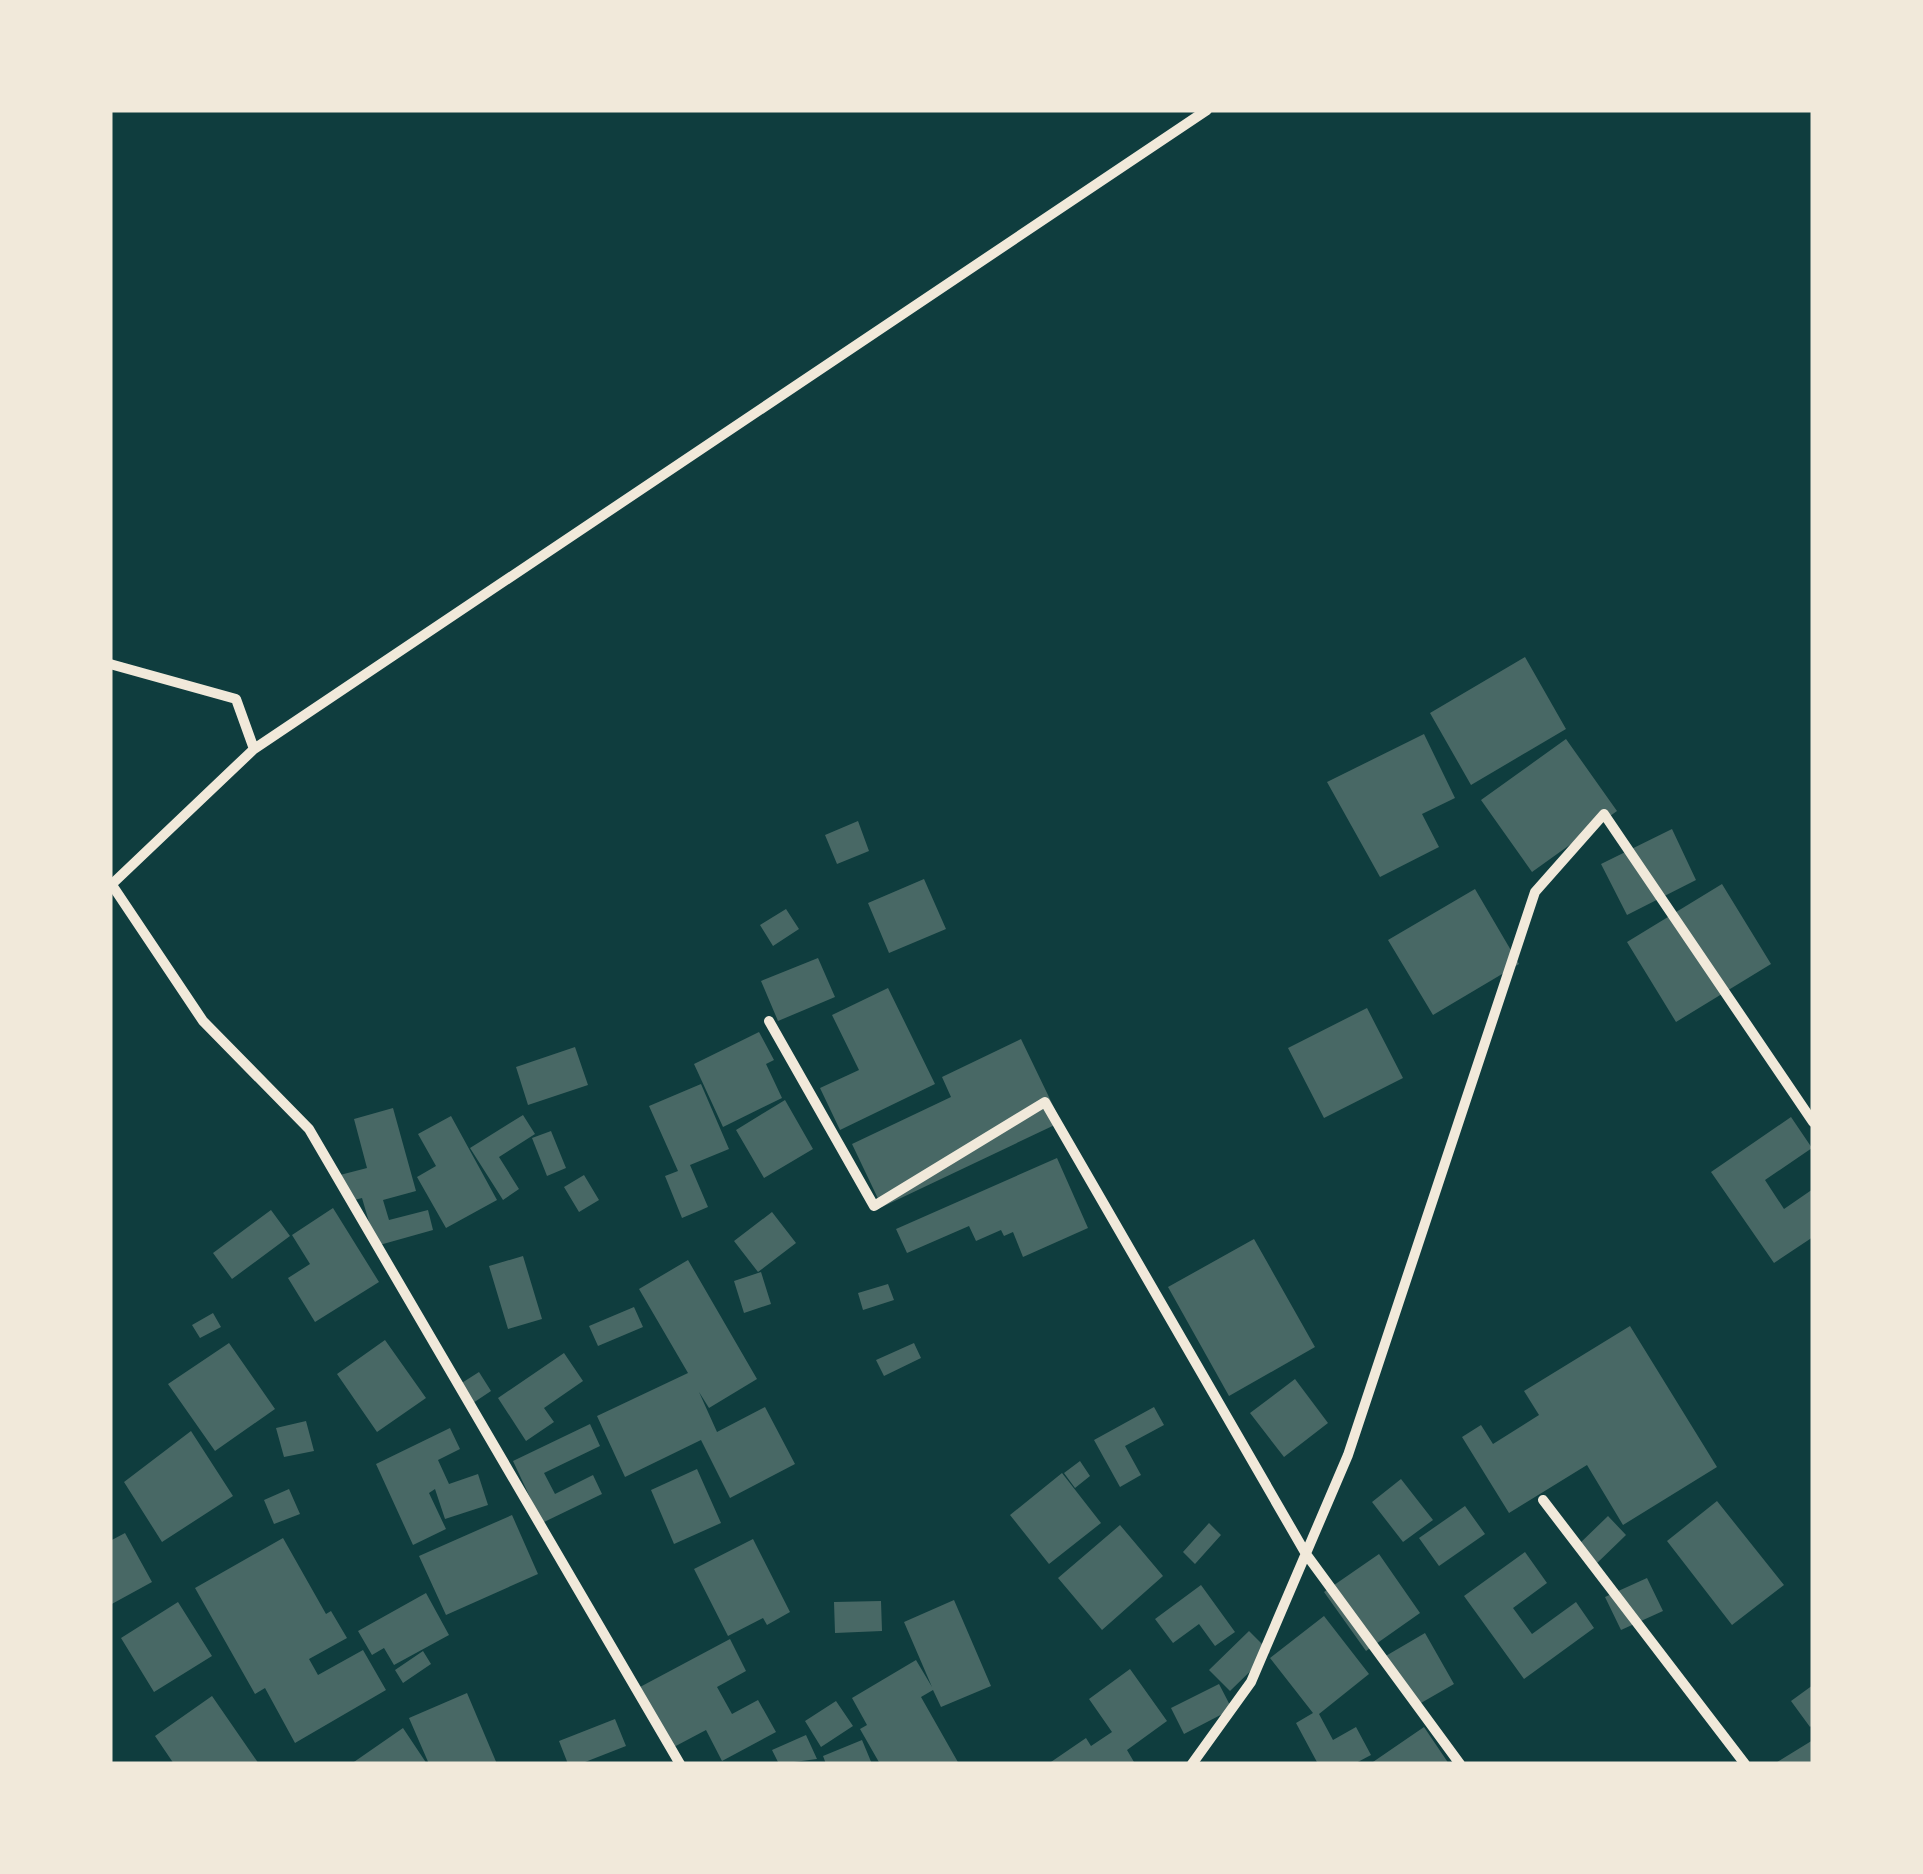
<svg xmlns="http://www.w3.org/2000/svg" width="1923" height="1874" font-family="'Fira Sans Condensed',sans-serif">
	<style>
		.building { fill: #486865 }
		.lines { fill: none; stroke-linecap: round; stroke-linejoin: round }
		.minor { stroke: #f1e9da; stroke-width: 10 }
	</style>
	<rect width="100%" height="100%" fill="#0f3d3e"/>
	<path class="building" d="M 1525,657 L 1566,729 L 1471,785 L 1430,713 Z
		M 1424,734 L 1455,798 L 1422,814 L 1439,847 L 1380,877 L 1327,782 Z
		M 1566,739 L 1617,811 L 1532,872 L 1481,800 Z
		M 858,821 L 869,851 L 837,864 L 825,835 Z
		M 1672,829 L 1696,880 L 1627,915 L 1601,864 Z
		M 924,879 L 946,929 L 889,953 L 868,903 Z
		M 1722,884 L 1771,964 L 1676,1022 L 1627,942 Z
		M 1475,889 L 1519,964 L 1433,1015 L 1388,940 Z
		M 786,909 L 799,929 L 773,946 L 760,925 Z
		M 818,958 L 835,997 L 778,1021 L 761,981 Z
		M 888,988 L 935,1084 L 840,1130 L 820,1088 L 859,1070 L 832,1015 Z
		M 1367,1008 L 1403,1078 L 1324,1118 L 1288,1048 Z
		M 759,1032 L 774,1060 L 766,1064 L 782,1098 L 723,1127 L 694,1064 Z
		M 1021,1039 L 1061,1122 L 882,1207 L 852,1144 L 951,1097 L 942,1077 Z
		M 575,1047 L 588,1085 L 528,1105 L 516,1067 Z
		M 701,1084 L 729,1149 L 690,1165 L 708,1207 L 682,1218 L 665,1176 L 678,1171 L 649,1106 Z
		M 785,1100 L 813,1149 L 764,1178 L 736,1130 Z
		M 393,1108 L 416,1191 L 383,1200 L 389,1220 L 428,1210 L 433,1230 L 376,1246 L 362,1198 L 347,1202 L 340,1175 L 367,1168 L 354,1119 Z
		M 523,1115 L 535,1134 L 499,1157 L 519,1189 L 503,1200 L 470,1148 Z
		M 451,1116 L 497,1200 L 446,1228 L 417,1177 L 436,1166 L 418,1134 Z
		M 1791,1117 L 1812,1148 L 1765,1180 L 1784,1209 L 1813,1189 L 1813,1237 L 1774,1263 L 1711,1172 Z
		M 551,1131 L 566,1168 L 547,1176 L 532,1138 Z
		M 1057,1158 L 1088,1228 L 1023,1257 L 1013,1232 L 1004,1236 L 1001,1230 L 976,1241 L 969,1226 L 907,1253 L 896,1229 Z
		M 584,1175 L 599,1200 L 579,1212 L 564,1187 Z
		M 333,1208 L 379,1282 L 315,1322 L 288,1278 L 310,1264 L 292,1235 Z
		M 271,1210 L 290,1236 L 232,1279 L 213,1253 Z
		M 772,1212 L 796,1243 L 758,1272 L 734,1241 Z
		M 1254,1239 L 1315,1347 L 1229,1396 L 1168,1287 Z
		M 523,1256 L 542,1319 L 508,1329 L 489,1266 Z
		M 688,1260 L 757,1379 L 709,1408 L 699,1392 L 717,1432 L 765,1407 L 795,1464 L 730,1498 L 701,1440 L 625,1477 L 597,1416 L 688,1373 L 639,1289 Z
		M 761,1272 L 771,1304 L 744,1313 L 734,1281 Z
		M 888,1284 L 894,1300 L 863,1310 L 858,1293 Z
		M 634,1307 L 643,1327 L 598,1346 L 589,1326 Z
		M 213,1313 L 221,1327 L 200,1338 L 192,1325 Z
		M 1630,1326 L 1717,1467 L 1623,1525 L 1587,1465 L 1509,1513 L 1462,1437 L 1481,1425 L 1493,1444 L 1539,1415 L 1524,1391 Z
		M 385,1340 L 426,1398 L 377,1432 L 337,1374 Z
		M 229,1343 L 275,1409 L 215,1451 L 168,1384 Z
		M 914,1343 L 921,1358 L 884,1376 L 876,1360 Z
		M 564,1353 L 583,1381 L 544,1408 L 554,1422 L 526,1441 L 498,1398 Z
		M 479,1372 L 491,1391 L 470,1405 L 457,1386 Z
		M 1295,1379 L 1328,1423 L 1284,1457 L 1250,1413 Z
		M 1154,1407 L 1164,1425 L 1125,1446 L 1141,1475 L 1120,1487 L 1094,1440 Z
		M 306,1421 L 314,1451 L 284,1457 L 276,1428 Z
		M 590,1424 L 600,1446 L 544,1473 L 555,1494 L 593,1475 L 602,1494 L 542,1523 L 513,1461 Z
		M 450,1428 L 460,1449 L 438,1460 L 449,1484 L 478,1474 L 488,1505 L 445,1519 L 435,1489 L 429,1493 L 446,1529 L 413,1545 L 376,1464 Z
		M 191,1431 L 233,1496 L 162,1542 L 124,1482 Z
		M 1080,1461 L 1090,1476 L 1075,1488 L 1064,1473 Z
		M 697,1469 L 721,1523 L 674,1544 L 651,1490 Z
		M 1062,1473 L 1101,1523 L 1049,1564 L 1010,1515 Z
		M 1401,1479 L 1433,1520 L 1403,1542 L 1372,1502 Z
		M 289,1489 L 300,1514 L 274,1524 L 264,1500 Z
		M 1717,1501 L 1784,1585 L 1732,1625 L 1667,1541 Z
		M 1465,1506 L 1485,1534 L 1439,1566 L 1419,1538 Z
		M 512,1515 L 538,1574 L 446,1615 L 419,1556 Z
		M 1608,1516 L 1626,1535 L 1593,1567 L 1575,1548 Z
		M 1209,1523 L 1221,1535 L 1195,1564 L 1183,1552 Z
		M 1120,1525 L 1163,1576 L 1102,1630 L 1058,1578 Z
		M 125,1533 L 152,1582 L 110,1605 L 110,1541 Z
		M 283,1538 L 326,1614 L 331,1611 L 347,1638 L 309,1659 L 318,1675 L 363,1650 L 386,1690 L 295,1743 L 265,1688 L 255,1694 L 195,1588 Z
		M 753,1539 L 790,1612 L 767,1625 L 763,1618 L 728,1636 L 694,1569 Z
		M 1525,1552 L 1547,1583 L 1513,1608 L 1532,1634 L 1576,1602 L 1594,1628 L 1524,1679 L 1464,1596 Z
		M 1379,1554 L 1420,1613 L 1366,1651 L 1324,1592 Z
		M 1647,1578 L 1663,1611 L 1621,1630 L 1605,1597 Z
		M 1201,1585 L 1235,1632 L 1215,1646 L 1199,1624 L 1173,1643 L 1155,1619 Z
		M 426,1593 L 449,1635 L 394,1665 L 384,1648 L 372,1655 L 358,1631 Z
		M 954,1600 L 991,1686 L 941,1707 L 933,1690 L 921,1697 L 959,1764 L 880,1764 L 860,1729 L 867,1725 L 852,1698 L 916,1660 L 932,1687 L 904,1622 Z
		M 881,1601 L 882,1631 L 835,1633 L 834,1602 Z
		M 178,1602 L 212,1656 L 154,1692 L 121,1638 Z
		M 1324,1616 L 1369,1674 L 1319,1714 L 1333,1740 L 1356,1727 L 1371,1755 L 1354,1764 L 1318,1764 L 1296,1723 L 1313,1713 L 1270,1658 Z
		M 1249,1631 L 1270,1652 L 1230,1691 L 1209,1670 Z
		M 1425,1633 L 1454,1684 L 1414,1707 L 1384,1657 Z
		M 730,1639 L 746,1671 L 717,1687 L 732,1714 L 758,1700 L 776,1732 L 722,1761 L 706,1730 L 672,1748 L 640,1687 Z
		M 423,1651 L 431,1664 L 403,1683 L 395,1670 Z
		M 1130,1669 L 1167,1721 L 1127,1750 L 1134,1762 L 1048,1764 L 1086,1738 L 1091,1746 L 1112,1732 L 1089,1699 Z
		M 1219,1684 L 1232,1709 L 1184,1734 L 1171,1708 Z
		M 1813,1685 L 1813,1724 L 1810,1727 L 1791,1701 Z
		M 467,1693 L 497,1764 L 429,1764 L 409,1718 Z
		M 212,1696 L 259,1764 L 174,1764 L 155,1736 Z
		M 836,1701 L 853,1726 L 821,1747 L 805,1721 Z
		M 615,1719 L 626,1746 L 580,1764 L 568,1764 L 559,1741 Z
		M 1424,1727 L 1449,1764 L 1370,1764 Z
		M 403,1728 L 427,1764 L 351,1764 Z
		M 806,1735 L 817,1759 L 779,1764 L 772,1750 Z
		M 862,1740 L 872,1764 L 826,1764 L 823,1756 Z
		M 1813,1740 L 1813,1764 L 1774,1764 Z"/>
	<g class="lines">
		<path class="minor" d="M 110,664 L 236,699 L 254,749
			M 112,885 L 203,1021 L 309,1129 L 680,1764
			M 110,886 L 254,749 L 1207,110
			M 769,1021 L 874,1206 L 1045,1102 L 1306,1554 L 1460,1764
			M 1543,1500 L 1745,1764
			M 1192,1764 L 1251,1682 L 1348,1455 L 1535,892 L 1604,814 L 1813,1122"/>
	</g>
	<rect width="1923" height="1874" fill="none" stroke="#f1e9da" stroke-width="225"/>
</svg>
